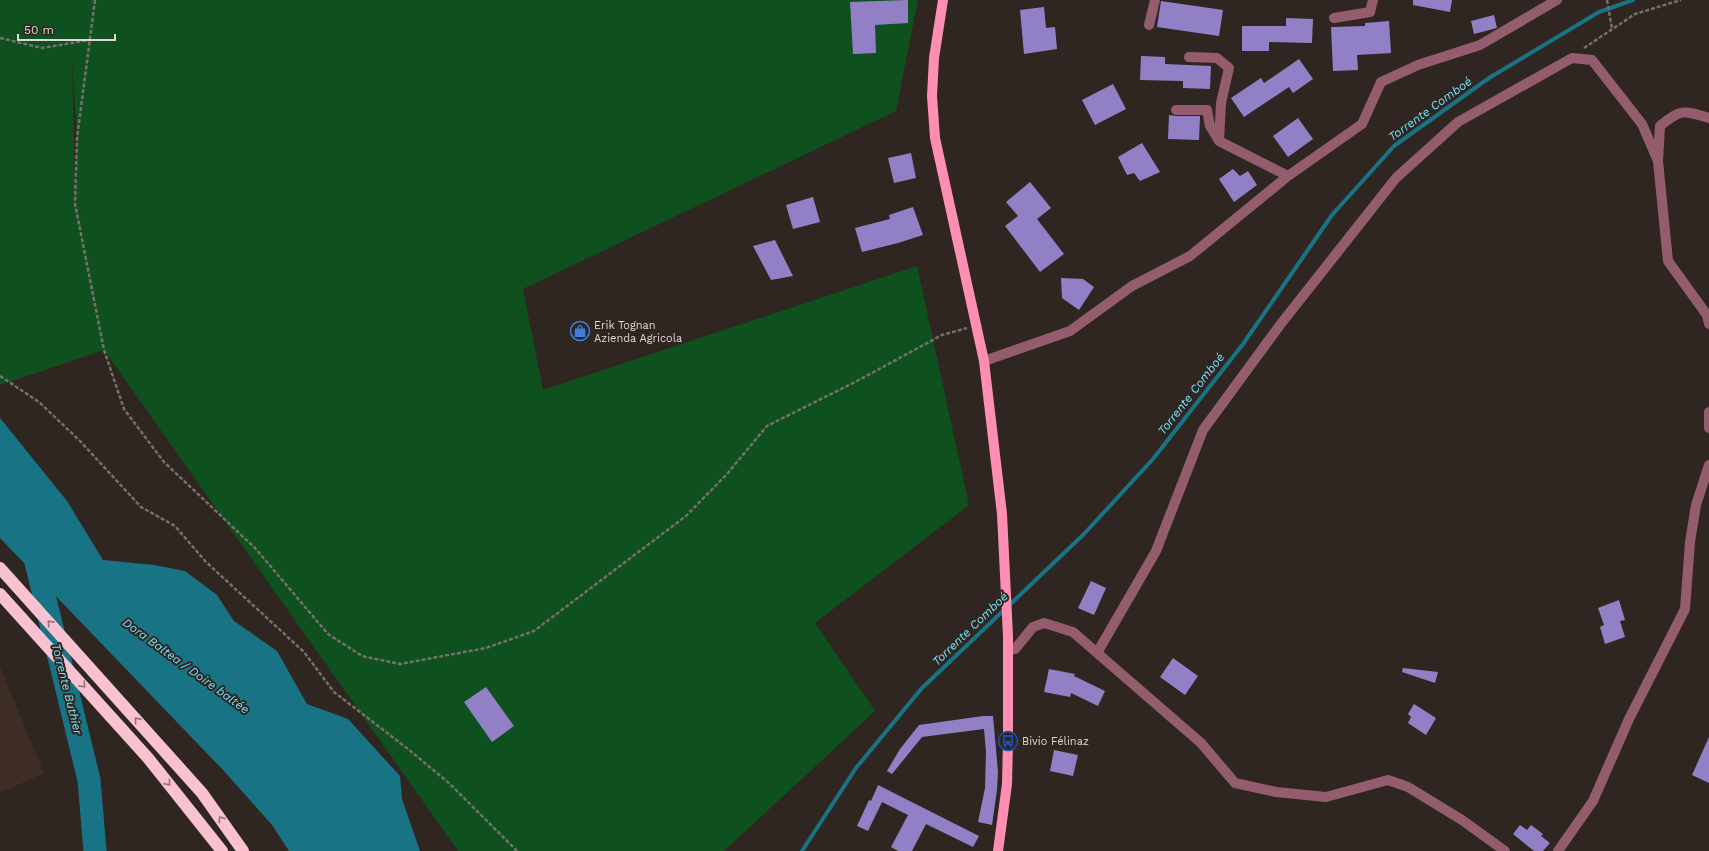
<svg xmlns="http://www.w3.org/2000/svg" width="1709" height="851" font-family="'Work Sans',sans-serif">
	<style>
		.built { fill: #3e2d25 }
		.green { fill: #0f501f; fill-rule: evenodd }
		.water { fill: #187484 }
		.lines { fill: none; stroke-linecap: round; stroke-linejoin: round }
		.stream { stroke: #187484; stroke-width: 4 }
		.river { stroke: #187484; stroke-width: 23 }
		.building { fill: #9280c6 }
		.path { stroke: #786f6a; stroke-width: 2.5; stroke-dasharray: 4 2; stroke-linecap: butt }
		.minor { stroke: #935d6d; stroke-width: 10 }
		.major { stroke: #fe8fb3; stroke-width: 10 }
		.highway { stroke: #f9c2d1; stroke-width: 12 }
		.oneway { stroke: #947479 }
		.labels { text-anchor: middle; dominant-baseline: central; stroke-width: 4; stroke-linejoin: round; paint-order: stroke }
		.poi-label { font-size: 11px; fill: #dfd8d4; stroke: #302621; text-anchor: start }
		.water-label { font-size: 12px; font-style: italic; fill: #71e2f9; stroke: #302621 }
	</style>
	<rect width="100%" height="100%" fill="#302621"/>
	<path class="built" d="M 0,667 L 44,773 L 0,793 Z"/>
	<path class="green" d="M 0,0 L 918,0 L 896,111 L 523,289 L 543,390 L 917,266 L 969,505 L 815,623 L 875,711 L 724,851 L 458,851 L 104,350 L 0,385 ZM 72,62 L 77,138 L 75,191 Z"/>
	<path class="water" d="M 0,418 L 67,501 L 103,560 L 154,565 L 185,571 L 217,595 L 234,621 L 277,651 L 307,704 L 348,719 L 400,776 L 402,799 L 420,851 L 289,851 L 272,825 L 223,770 L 0,538 Z"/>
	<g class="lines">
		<path class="stream" d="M 802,851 L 856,768 L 922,688 L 1084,534 L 1153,459 L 1243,344 L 1332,215 L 1394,146 L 1489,78 L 1599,12 L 1633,0"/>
		<path class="river" d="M 33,550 L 89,780 L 95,851"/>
	</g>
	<path class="building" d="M 908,0 L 908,23 L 875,25 L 876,53 L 853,54 L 850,2 Z
		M 1413,0 L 1452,0 L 1450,12 L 1413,5 Z
		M 1161,1 L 1223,10 L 1219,36 L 1157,27 Z
		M 1044,7 L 1046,28 L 1055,27 L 1057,49 L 1024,54 L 1020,10 Z
		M 1494,15 L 1497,28 L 1474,34 L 1471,21 Z
		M 1286,18 L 1313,19 L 1312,43 L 1269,42 L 1269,51 L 1242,51 L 1242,26 L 1286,26 Z
		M 1389,21 L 1391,53 L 1357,55 L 1358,70 L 1333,71 L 1331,27 L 1365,26 L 1365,23 Z
		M 1141,56 L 1165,57 L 1165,64 L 1211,66 L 1210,89 L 1183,88 L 1183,81 L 1140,80 Z
		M 1299,59 L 1313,79 L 1293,93 L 1289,87 L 1244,117 L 1231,98 L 1261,78 L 1264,83 Z
		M 1113,84 L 1126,109 L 1095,125 L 1082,100 Z
		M 1169,115 L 1176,116 L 1200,116 L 1199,140 L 1168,139 Z
		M 1298,118 L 1313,139 L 1288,157 L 1273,136 Z
		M 1142,143 L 1160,172 L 1140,181 L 1134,173 L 1127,175 L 1118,157 Z
		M 911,153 L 916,178 L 894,183 L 888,158 Z
		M 1233,169 L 1240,176 L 1248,171 L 1257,185 L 1234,202 L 1219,179 Z
		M 1030,182 L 1051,208 L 1037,219 L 1064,254 L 1040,272 L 1005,226 L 1018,216 L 1006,202 Z
		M 813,197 L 820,222 L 793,229 L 786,205 Z
		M 913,207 L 923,235 L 898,243 L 862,252 L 855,228 L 890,219 L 889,215 Z
		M 775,240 L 793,276 L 771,280 L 753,246 Z
		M 1061,278 L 1083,279 L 1094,287 L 1079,310 L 1062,298 Z
		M 1091,581 L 1106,588 L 1094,615 L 1078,608 Z
		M 1619,600 L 1625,620 L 1620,621 L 1625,637 L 1605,644 L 1600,627 L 1604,625 L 1598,608 Z
		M 1173,658 L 1198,676 L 1185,695 L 1160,677 Z
		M 1403,668 L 1438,672 L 1435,683 L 1402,672 Z
		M 1049,669 L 1075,674 L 1074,676 L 1105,691 L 1098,706 L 1071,693 L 1070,697 L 1044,692 Z
		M 486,687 L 514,726 L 492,742 L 464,702 Z
		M 1414,704 L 1436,718 L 1426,735 L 1408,723 L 1411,717 L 1408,714 Z
		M 983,716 L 993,716 L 998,772 L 997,790 L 992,825 L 978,822 L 985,788 L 986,752 L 984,729 L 922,737 L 892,774 L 887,771 L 900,749 L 919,725 Z
		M 1709,737 L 1709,783 L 1692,775 Z
		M 1054,750 L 1078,755 L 1073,776 L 1050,771 Z
		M 878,785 L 979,836 L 973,847 L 926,824 L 912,851 L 898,851 L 891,847 L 908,815 L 882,802 L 868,831 L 857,826 L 869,800 L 871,801 Z
		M 1520,825 L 1527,830 L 1531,825 L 1543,834 L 1541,836 L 1550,843 L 1543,851 L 1534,851 L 1513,834 Z"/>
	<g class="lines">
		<path class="path" d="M 95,0 L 77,138 L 75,204 L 104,350 L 124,409 L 164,462 L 255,548 L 328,634 L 362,656 L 400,664 L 486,648 L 534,631 L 686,516 L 727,474 L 767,426 L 857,381 L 942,335 L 967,328
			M 1607,0 L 1612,29
			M 0,38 L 42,48 L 89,40
			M 1584,48 L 1635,14 L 1681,0
			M 0,376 L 39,402 L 79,440 L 141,507 L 175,526 L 206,562 L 304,652 L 334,692 L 408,749 L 450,784 L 517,851"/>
		<path class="minor" d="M 1334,18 L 1370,12 L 1373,0
			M 1149,25 L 1155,0
			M 1189,57 L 1217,58 L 1229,68 L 1221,103 L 1219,141
			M 1176,110 L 1207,110 L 1210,126 L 1219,141 L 1288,176
			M 1709,118 C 1683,110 1681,109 1660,126 L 1658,161 L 1668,261 L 1707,315 L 1709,324
			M 984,361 L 1070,331 L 1132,286 L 1190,256 L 1288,176 L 1362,124 L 1381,82 L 1418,65 L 1480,45 L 1557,0
			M 1709,412 L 1709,428
			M 1008,650 L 1015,649 L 1033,627 L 1044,623 L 1073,632 L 1201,743 L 1235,783 L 1276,792 L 1326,797 L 1388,780 L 1408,787 L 1462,820 L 1505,851
			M 1097,653 L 1156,551 L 1203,430 L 1280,325 L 1396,178 L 1458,122 L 1572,58 L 1592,60 L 1642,124 L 1658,161
			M 1558,851 L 1593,801 L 1629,719 L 1685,609 L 1690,542 L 1696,505 L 1709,465"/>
		<path class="major" d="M 943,0 L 934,58 L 932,96 L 935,138 L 984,361 L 1002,514 L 1008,636 L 1008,741 L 1007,784 L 998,851"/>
		<path class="highway" d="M 0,568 L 202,793 L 243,851
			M 0,594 L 148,758 L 222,851"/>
	</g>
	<defs><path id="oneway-chevron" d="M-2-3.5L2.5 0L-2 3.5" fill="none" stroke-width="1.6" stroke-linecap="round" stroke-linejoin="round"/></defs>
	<g class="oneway">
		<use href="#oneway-chevron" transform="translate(50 623) rotate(-132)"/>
		<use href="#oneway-chevron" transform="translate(83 685) rotate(48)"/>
		<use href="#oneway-chevron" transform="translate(137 720) rotate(-132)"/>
		<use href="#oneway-chevron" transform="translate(168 783) rotate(51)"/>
		<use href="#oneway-chevron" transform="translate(221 819) rotate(-125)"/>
	</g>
	<defs>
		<g id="shop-ring" transform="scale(1)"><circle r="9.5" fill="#302621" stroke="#3f7fe0" stroke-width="1.5"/><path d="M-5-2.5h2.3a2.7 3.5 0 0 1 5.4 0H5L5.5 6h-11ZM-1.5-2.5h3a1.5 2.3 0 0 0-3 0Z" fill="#3f7fe0"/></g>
		<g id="bus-ring" transform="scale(1)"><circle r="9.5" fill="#302621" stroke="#1a4fb4" stroke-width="1.5"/><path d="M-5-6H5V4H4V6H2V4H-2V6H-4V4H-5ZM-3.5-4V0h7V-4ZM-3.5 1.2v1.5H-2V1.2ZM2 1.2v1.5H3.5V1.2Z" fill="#1a4fb4"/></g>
	</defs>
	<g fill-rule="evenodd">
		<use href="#shop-ring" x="580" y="331"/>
		<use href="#bus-ring" x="1008" y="741"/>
	</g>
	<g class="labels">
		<g class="poi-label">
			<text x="594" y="325">Erik Tognan<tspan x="594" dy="13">Azienda Agricola</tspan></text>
			<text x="1022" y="741">Bivio Félinaz</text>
		</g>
		<g class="water-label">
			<text transform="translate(1430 109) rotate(-36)">Torrente Comboé</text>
			<text transform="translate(1191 394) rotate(-52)">Torrente Comboé</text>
			<text transform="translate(970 629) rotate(-44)">Torrente Comboé</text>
			<text transform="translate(186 666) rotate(36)">Dora Baltea / Doire baltée</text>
			<text transform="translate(67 689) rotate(76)">Torrente Buthier</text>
		</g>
	</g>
	<path d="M18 34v6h97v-6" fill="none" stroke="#dfd8d4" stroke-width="2"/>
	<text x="24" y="34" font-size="12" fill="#dfd8d4" stroke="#302621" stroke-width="3" paint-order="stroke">50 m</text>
</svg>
